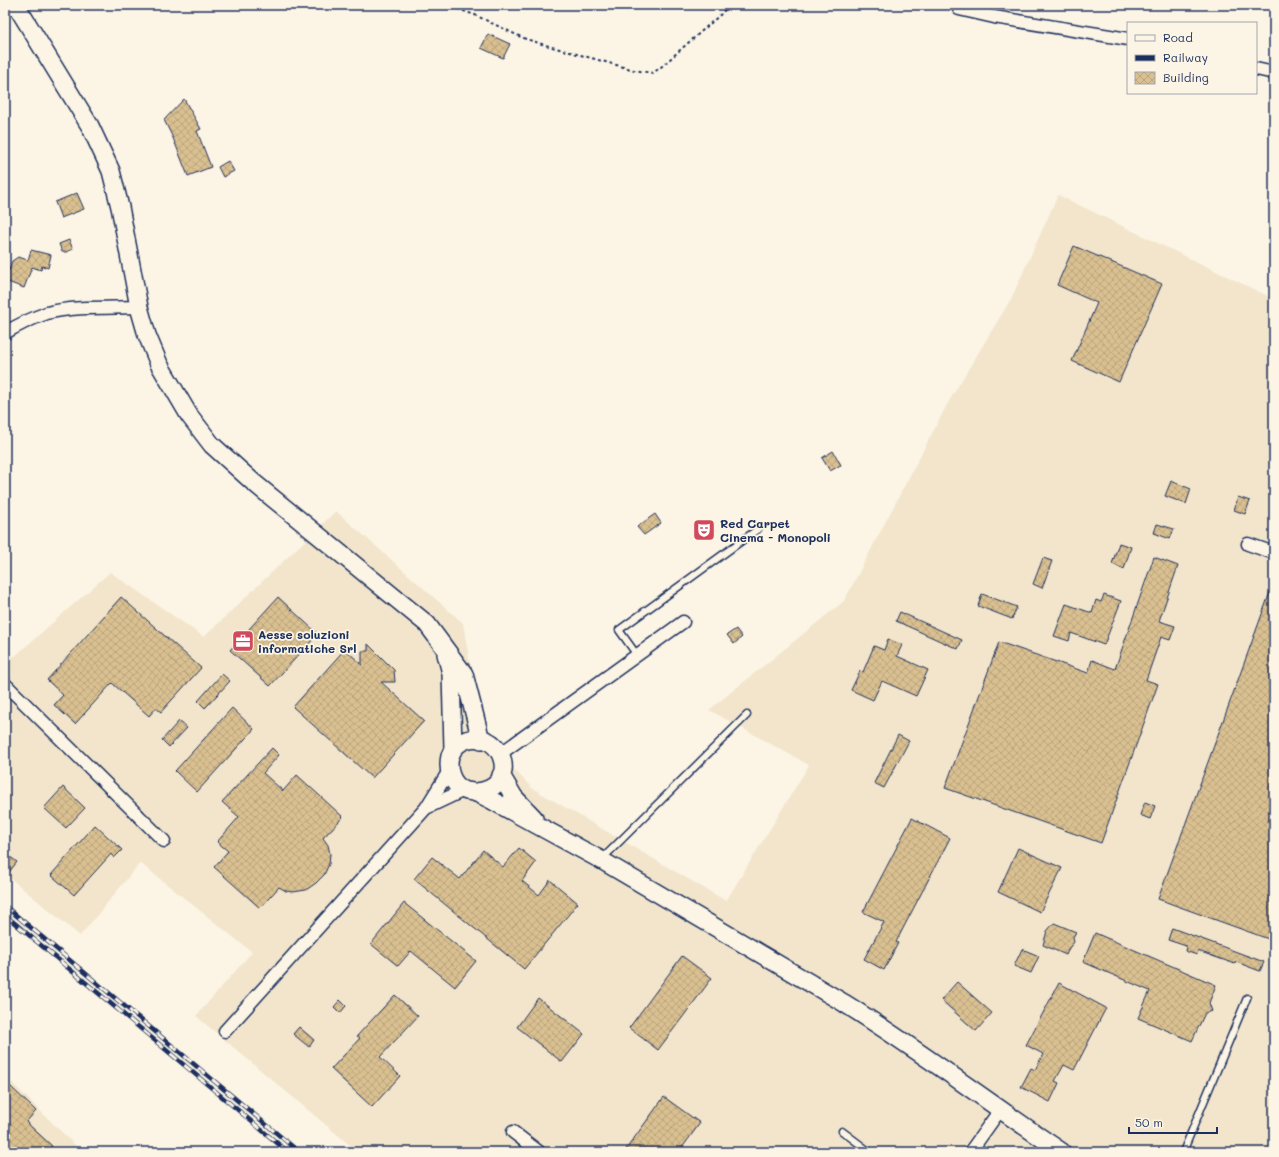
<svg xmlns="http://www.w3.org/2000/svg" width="1279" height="1157" font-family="Mali,sans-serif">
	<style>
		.built { fill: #f2e5cc }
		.building { fill: url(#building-cross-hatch); stroke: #1b2f5e }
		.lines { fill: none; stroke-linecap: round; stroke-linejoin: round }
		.lane-casing { stroke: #1b2f5e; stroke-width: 9 }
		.street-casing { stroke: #1b2f5e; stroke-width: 15 }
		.secondary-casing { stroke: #1b2f5e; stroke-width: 20 }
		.path { stroke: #1b2f5e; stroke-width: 2; stroke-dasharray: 3 3; stroke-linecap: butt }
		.lane { stroke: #fcf5e5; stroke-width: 6 }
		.street { stroke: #fcf5e5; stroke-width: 12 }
		.secondary { stroke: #fcf5e5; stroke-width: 17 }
		.rail-casing { stroke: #1b2f5e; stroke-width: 4.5 }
		.rail { stroke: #fcf5e5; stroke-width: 3; stroke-dasharray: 9; stroke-linecap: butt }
		.labels { text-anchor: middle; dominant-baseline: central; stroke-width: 3.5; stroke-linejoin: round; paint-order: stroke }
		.poi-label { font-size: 12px; font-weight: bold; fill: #1b2f5e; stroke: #fcf5e5; text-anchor: start }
	</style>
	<defs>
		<pattern id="building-cross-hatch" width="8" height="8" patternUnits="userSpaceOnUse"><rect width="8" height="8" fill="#dac090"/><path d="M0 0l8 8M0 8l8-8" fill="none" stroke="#baa57f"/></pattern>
	</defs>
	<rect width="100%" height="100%" fill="#fcf5e5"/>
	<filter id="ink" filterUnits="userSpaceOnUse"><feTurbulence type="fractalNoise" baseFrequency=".025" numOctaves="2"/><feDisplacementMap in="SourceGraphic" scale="8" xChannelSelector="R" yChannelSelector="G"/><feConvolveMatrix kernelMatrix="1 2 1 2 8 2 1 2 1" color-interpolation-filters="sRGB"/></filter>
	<g filter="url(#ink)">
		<path class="built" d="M 1058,195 L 1274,299 L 1274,1152 L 358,1152 L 196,1016 L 252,952 L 140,863 L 80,936 L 5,874 L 5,649 L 14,657 L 110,572 L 204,637 L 336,511 L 463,623 L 482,736 L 532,788 L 726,901 L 809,765 L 709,710 L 844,601 L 949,401 L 1011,299 Z
			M 5,1076 L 82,1152 L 5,1152 Z"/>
		<path class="building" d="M 488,34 L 510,44 L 503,58 L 481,48 Z
			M 184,99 L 201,129 L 197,131 L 211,167 L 188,176 L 173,138 L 164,120 Z
			M 228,161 L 234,171 L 223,177 L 218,167 Z
			M 77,193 L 84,209 L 61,218 L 55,202 Z
			M 69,240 L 73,249 L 66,252 L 62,252 L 59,244 Z
			M 1074,246 L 1162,284 L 1119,382 L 1072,361 L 1097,303 L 1057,285 Z
			M 31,250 L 51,255 L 48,268 L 42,266 L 41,270 L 32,267 L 24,288 L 5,281 L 5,267 L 9,270 L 12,261 L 18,257 L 28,260 Z
			M 833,451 L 841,465 L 830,471 L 822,458 Z
			M 1171,481 L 1191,489 L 1186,504 L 1165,496 Z
			M 1238,497 L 1250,501 L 1245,514 L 1234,510 Z
			M 655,514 L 661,523 L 644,535 L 637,527 Z
			M 1157,524 L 1174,529 L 1170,539 L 1154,533 Z
			M 1119,543 L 1131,547 L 1124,569 L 1112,564 Z
			M 1154,557 L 1178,566 L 1159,621 L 1175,626 L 1170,640 L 1161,637 L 1146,680 L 1158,684 L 1101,843 L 945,788 L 999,642 L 1088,673 L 1092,660 L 1115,669 Z
			M 1043,558 L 1052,561 L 1042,588 L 1033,584 Z
			M 1273,584 L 1274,585 L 1274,941 L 1158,899 Z
			M 982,594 L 1017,607 L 1012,619 L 978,606 Z
			M 1104,595 L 1121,601 L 1104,645 L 1071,633 L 1069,641 L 1054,636 L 1066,604 L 1092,613 L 1096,600 L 1101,602 Z
			M 121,597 L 201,668 L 161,712 L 156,708 L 149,716 L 112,683 L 75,724 L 54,705 L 63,695 L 47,680 Z
			M 278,597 L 318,634 L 270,686 L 230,650 Z
			M 900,612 L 962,640 L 958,649 L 896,621 Z
			M 736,629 L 742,637 L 734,644 L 727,635 Z
			M 888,639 L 902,645 L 897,656 L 928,670 L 916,696 L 882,681 L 873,700 L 851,690 L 860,671 L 863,672 L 874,646 L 884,650 Z
			M 368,644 L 394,670 L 395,682 L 381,682 L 424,721 L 372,778 L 293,707 L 345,649 L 362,665 L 362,651 L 368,651 Z
			M 222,674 L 230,681 L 205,708 L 198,701 Z
			M 232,708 L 254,729 L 197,792 L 175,771 Z
			M 179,721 L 187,728 L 169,747 L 162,740 Z
			M 898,735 L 909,741 L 884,788 L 874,783 Z
			M 272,748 L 279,755 L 263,773 L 283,791 L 297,775 L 343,817 L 323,838 L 328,845 L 330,854 L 329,864 L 324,875 L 316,883 L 306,890 L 293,892 L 286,891 L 279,887 L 260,908 L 214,867 L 228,851 L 217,842 L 239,817 L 222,802 Z
			M 63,787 L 85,808 L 66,828 L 44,808 Z
			M 1145,802 L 1155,806 L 1150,819 L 1140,815 Z
			M 912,818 L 950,838 L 896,942 L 898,943 L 884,970 L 864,959 L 884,922 L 863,912 Z
			M 95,825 L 122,850 L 114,858 L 111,854 L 74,895 L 51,875 Z
			M 519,848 L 536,862 L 522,881 L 539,895 L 550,880 L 578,903 L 524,969 L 414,879 L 432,857 L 460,879 L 483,850 L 503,867 Z
			M 1018,848 L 1062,868 L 1040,912 L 998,892 Z
			M 5,853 L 17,862 L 5,877 Z
			M 404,903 L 476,961 L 455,987 L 411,951 L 398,966 L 371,944 Z
			M 1054,923 L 1076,932 L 1073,937 L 1074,942 L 1069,948 L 1066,955 L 1043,945 L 1047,931 Z
			M 1172,928 L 1264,962 L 1260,971 L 1236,962 L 1235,964 L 1198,951 L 1197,955 L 1185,951 L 1186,946 L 1168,940 Z
			M 1095,933 L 1216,985 L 1209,1003 L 1212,1011 L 1205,1013 L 1192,1041 L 1138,1018 L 1150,991 L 1083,962 Z
			M 1022,949 L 1039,956 L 1031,973 L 1014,966 Z
			M 682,956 L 712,978 L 658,1050 L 629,1028 Z
			M 957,982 L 992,1013 L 976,1031 L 941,1000 Z
			M 1059,983 L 1106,1008 L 1074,1070 L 1064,1065 L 1055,1081 L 1059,1083 L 1050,1102 L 1021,1087 L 1031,1068 L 1035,1070 L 1043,1054 L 1026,1045 Z
			M 395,995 L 418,1016 L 380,1057 L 400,1076 L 372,1107 L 331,1069 L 360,1038 L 357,1036 Z
			M 538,998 L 584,1034 L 562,1062 L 517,1027 Z
			M 340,1000 L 346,1006 L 340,1013 L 334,1007 Z
			M 299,1027 L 314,1040 L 309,1047 L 293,1034 Z
			M 10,1086 L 36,1111 L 26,1122 L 52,1146 L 47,1152 L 5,1152 L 5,1092 Z
			M 664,1097 L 700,1123 L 679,1152 L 624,1152 Z"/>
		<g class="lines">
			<g class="lane-casing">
				<path id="lane" d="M 637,655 L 619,630 L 758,529
					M 602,859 L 747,715
					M 842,1131 L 870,1152
					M 1183,1152 L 1247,998"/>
			</g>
			<g class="street-casing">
				<path id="street" d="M 959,9 L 994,17 L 1128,39
					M 1256,69 L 1274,73
					M 5,333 C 18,325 33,318 47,313 C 73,306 111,308 139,307
					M 1248,544 L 1274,553
					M 5,684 L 164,841
					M 500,754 L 683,622
					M 426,808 L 464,790
					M 225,1031 L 426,808 L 449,771
					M 513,1132 L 539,1152
					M 970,1152 L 1000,1110"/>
			</g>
			<g class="secondary-casing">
				<path id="secondary" d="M 16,5 L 90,126 L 111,171 L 120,207 L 139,307 L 147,335 L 159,364 L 189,415 L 212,445 L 253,482 L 427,624 L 464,674 L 481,740
					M 446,654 L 451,673 L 453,749
					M 501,775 L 514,797 L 534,818
					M 476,792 C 521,788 504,731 470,739 C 460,741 453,747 450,756 C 447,769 451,784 464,790 C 468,792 472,791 476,793 C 482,795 487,798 493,801 L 601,860 L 844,1003 C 918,1049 989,1103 1062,1152"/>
			</g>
			<path class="path" d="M 446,5 L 475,15 L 523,38 L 545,45 L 634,70 L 653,73 L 661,67 L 721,14 L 729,5"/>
			<use href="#lane" class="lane"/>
			<use href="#street" class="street"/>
			<use href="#secondary" class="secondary"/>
			<g class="rail-casing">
				<path id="rail" d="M 5,906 L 299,1152
					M 5,915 L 288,1152"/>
			</g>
			<use href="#rail" class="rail"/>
		</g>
	</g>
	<defs>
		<g id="theatre-square" transform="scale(1.15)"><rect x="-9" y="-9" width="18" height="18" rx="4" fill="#d1495b" stroke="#fcf5e5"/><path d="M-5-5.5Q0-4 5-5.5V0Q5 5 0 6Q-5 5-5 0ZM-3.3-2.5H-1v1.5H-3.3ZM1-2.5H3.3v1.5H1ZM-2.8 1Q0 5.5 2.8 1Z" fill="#fff"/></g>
		<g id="office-square" transform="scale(1.15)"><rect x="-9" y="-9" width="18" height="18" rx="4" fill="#d1495b" stroke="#fcf5e5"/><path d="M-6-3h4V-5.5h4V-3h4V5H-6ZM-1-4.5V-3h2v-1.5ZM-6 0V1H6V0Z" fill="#fff"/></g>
	</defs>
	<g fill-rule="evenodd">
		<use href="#theatre-square" x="704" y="530"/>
		<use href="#office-square" x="243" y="641"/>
	</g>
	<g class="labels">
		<g class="poi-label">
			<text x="720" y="523">Red Carpet<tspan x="720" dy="14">Cinema - Monopoli</tspan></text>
			<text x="258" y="634">Aesse soluzioni<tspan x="258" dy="14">informatiche Srl</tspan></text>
		</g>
	</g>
	<rect width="1279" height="1157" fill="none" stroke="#fcf5e5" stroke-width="20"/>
	<rect x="10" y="10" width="1259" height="1137" fill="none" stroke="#1b2f5e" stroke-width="1.5" filter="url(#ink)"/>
	<rect x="1127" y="22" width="130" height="72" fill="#fcf5e5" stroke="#a2a6af"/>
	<rect x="1135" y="35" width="20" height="6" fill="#fcf5e5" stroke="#a2a6af"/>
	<text x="1163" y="42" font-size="12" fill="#1b2f5e">Road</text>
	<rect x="1135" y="55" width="20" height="6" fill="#1b2f5e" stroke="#a2a6af"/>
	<text x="1163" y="62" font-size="12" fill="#1b2f5e">Railway</text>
	<rect x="1135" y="72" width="20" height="12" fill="url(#building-cross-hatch)" stroke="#a2a6af"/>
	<text x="1163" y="82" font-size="12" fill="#1b2f5e">Building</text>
	<path d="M1129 1127v6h88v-6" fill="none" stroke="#1b2f5e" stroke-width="2"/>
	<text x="1135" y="1127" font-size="12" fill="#1b2f5e" stroke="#fcf5e5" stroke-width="3" paint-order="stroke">50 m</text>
</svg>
